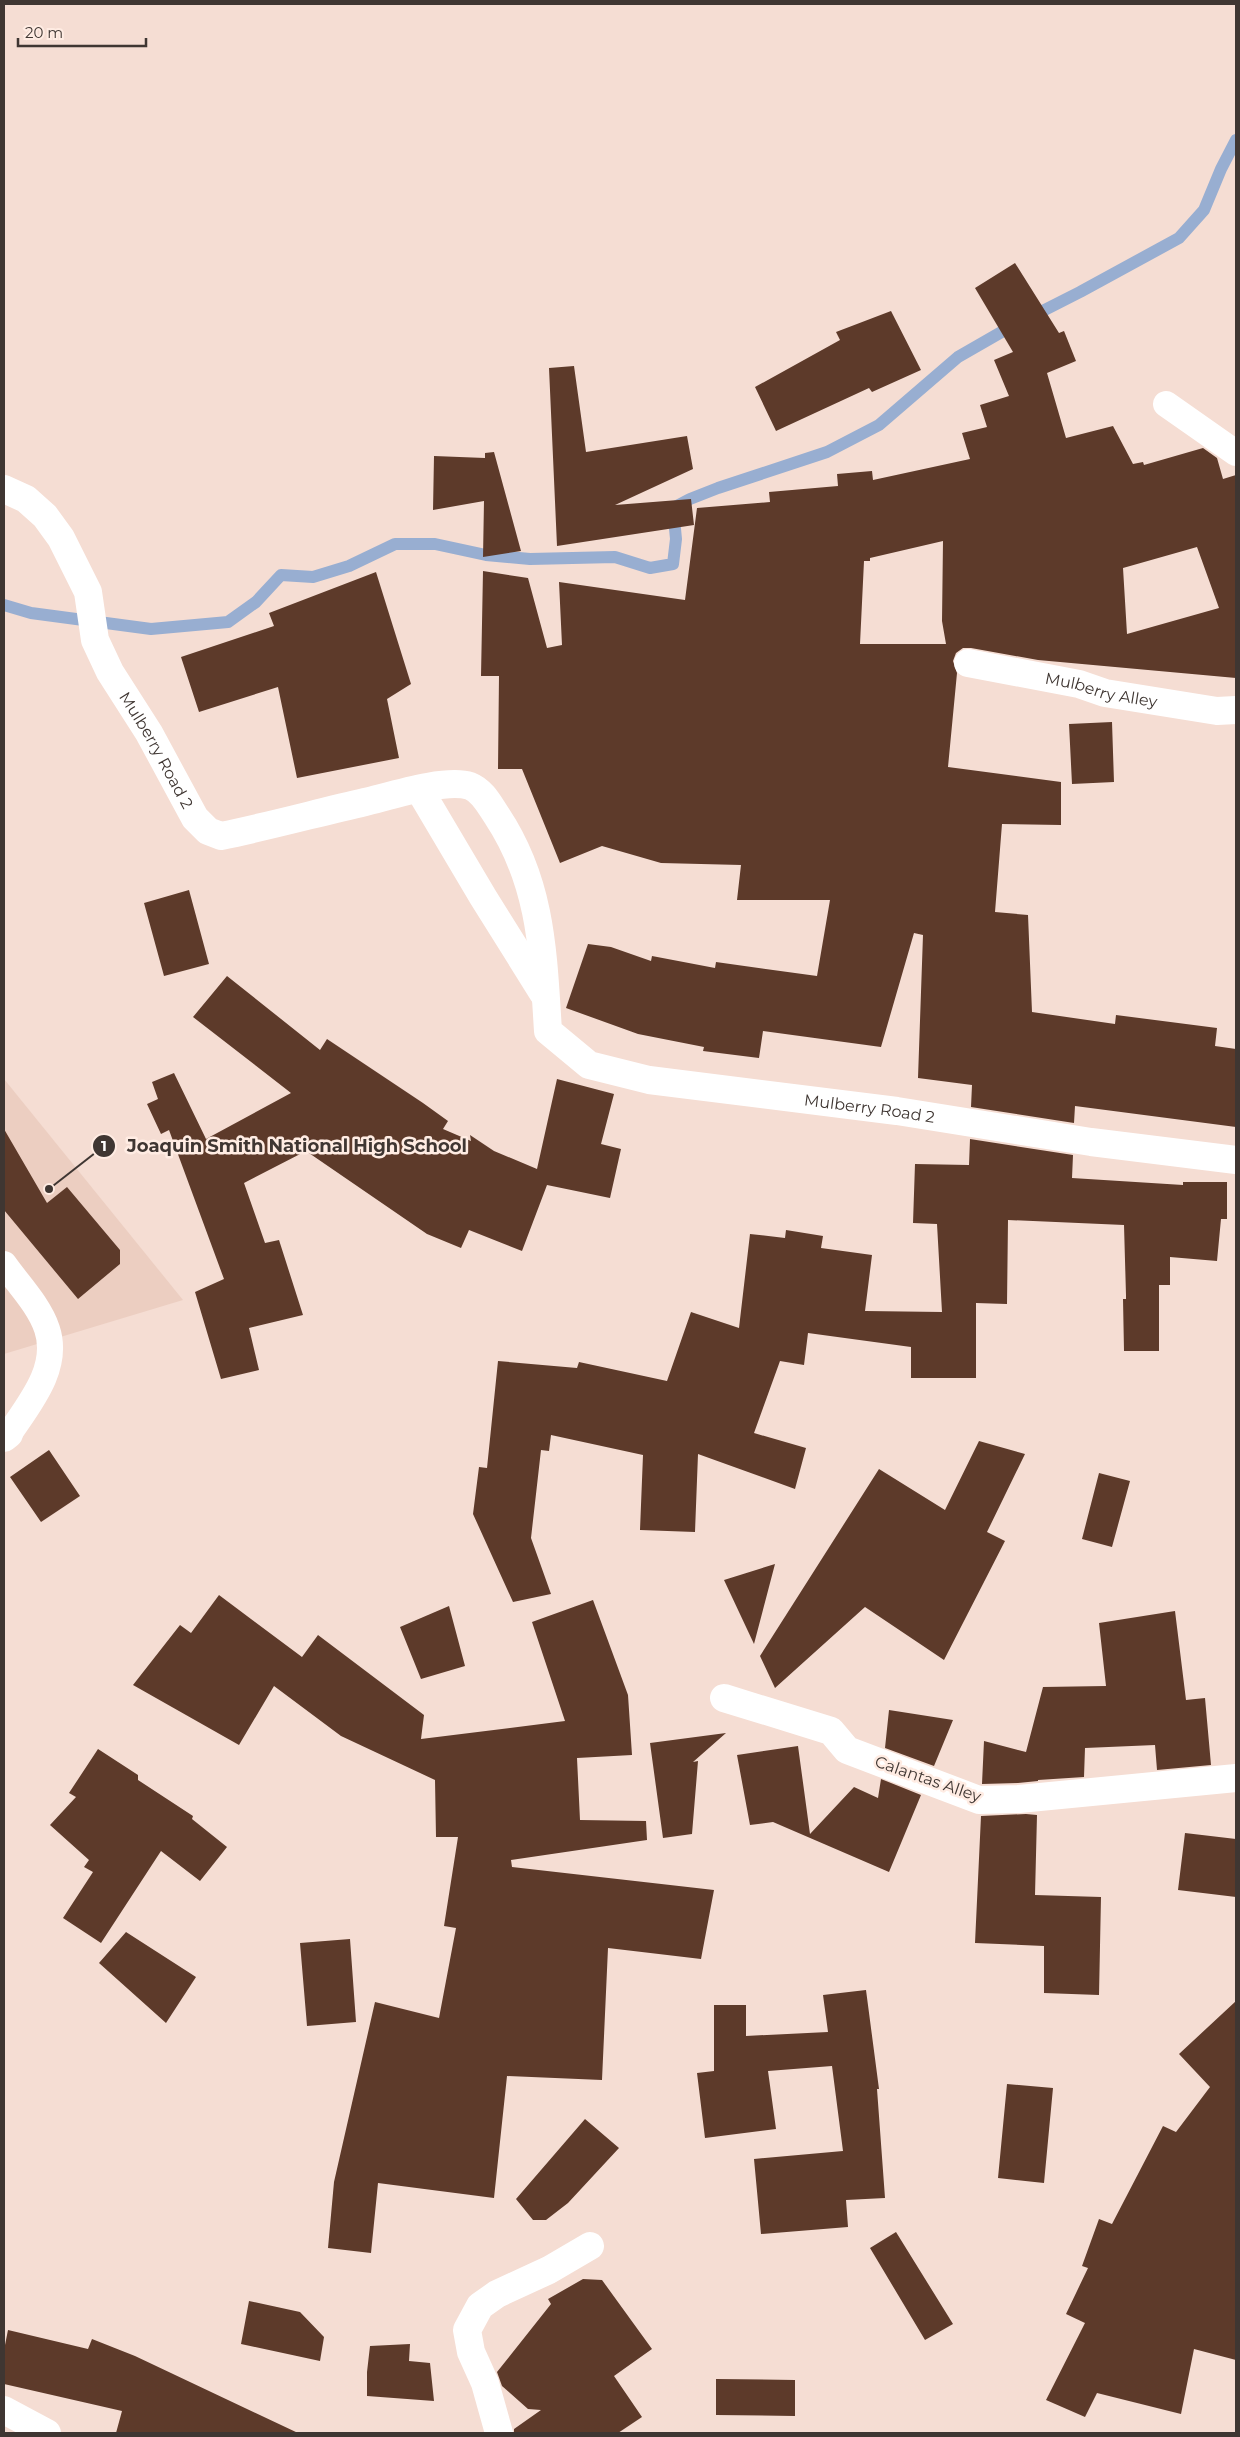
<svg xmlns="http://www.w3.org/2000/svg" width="1240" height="2437" font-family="Montserrat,sans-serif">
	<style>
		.built { fill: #eccec1 }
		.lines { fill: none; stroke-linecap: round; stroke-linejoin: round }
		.stream { stroke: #98aed1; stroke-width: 12 }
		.building { fill: #5d3a2a; fill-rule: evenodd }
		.service { stroke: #fff; stroke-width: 26 }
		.minor { stroke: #fff; stroke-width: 28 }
		.labels { text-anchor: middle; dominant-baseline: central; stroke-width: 5; stroke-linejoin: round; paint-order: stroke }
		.street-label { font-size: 16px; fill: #3f3632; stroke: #ffece3 }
		.leader { fill: none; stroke: #3f3632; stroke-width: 2 }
		.callout-dot { fill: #3f3632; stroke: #ffece3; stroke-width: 2 }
		.mark-label { font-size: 15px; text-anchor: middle; font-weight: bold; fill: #fff }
		.callout-label { font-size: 18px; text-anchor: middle; font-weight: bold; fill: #3f3632; stroke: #ffece3; stroke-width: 5; stroke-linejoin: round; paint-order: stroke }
	</style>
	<rect width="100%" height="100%" fill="#f5ddd3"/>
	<path class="built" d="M 4,1079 L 183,1300 L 4,1354 Z"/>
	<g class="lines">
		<path class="stream" d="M 4,605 L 31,613 L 151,629 L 228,622 L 256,602 L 281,575 L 313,577 L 349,566 L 395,544 L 435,544 L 486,555 L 530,559 L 615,557 L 650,568 L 673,564 L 676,539 L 673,508 L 690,499 L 718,488 L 827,452 L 879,425 L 958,357 L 1005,330 L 1080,292 L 1179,238 L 1204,210 L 1221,169 L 1236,140"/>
	</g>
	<path class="building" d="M 1015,263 L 1059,333 L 1064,331 L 1076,361 L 1047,373 L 1066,438 L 1113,426 L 1133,464 L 1143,462 L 1144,465 L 1203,448 L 1217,458 L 1223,479 L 1236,475 L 1236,678 L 1038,660 L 971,648 L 963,648 L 956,653 L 953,661 L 957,673 L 948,767 L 1061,782 L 1061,825 L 1002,824 L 995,912 L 1028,915 L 1032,1012 L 1115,1024 L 1116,1015 L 1217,1028 L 1215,1046 L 1236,1049 L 1236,1127 L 1075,1106 L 1074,1123 L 971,1107 L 972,1085 L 918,1078 L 923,935 L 914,933 L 881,1047 L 763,1031 L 759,1058 L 703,1051 L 704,1047 L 638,1034 L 566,1008 L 588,944 L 611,947 L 651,961 L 652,956 L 715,968 L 716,962 L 817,976 L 830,900 L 737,900 L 741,865 L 661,863 L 602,846 L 560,863 L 522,769 L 498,769 L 499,676 L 481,676 L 483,571 L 528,578 L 547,648 L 562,645 L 559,582 L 685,600 L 697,508 L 770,502 L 769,492 L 838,486 L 837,474 L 872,471 L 873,480 L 970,459 L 962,433 L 987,427 L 980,405 L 1009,396 L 994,360 L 1013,352 L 975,288 ZM 943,541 L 942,621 L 946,644 L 860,644 L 864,561 L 870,561 L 870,558 ZM 1197,547 L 1219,608 L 1127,634 L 1123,568 Z
		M 891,311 L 921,370 L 872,392 L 869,388 L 776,431 L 755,387 L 840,340 L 836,332 Z
		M 574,366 L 586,452 L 687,436 L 693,469 L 615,505 L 691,499 L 694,525 L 557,546 L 549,368 Z
		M 494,452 L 521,551 L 483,557 L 484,501 L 433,510 L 434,456 L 485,458 L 485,453 Z
		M 376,572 L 411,684 L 387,699 L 399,758 L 297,778 L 278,687 L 199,712 L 181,657 L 274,626 L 269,613 Z
		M 1112,722 L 1114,782 L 1072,784 L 1069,724 Z
		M 189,890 L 209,964 L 164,976 L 144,903 Z
		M 227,976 L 320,1050 L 327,1039 L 423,1103 L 448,1121 L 443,1129 L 471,1141 L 470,1135 L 494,1151 L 537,1169 L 557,1079 L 614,1094 L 601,1144 L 621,1149 L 610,1198 L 547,1185 L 522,1251 L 469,1230 L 461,1248 L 427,1234 L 306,1151 L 244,1183 L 265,1243 L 279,1240 L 303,1315 L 249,1328 L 259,1370 L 221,1379 L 195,1292 L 224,1279 L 169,1130 L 161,1134 L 147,1104 L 158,1099 L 152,1082 L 174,1073 L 206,1139 L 291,1093 L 193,1017 Z
		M 4,1129 L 47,1203 L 67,1187 L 120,1250 L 120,1264 L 78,1299 L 4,1210 Z
		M 970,1139 L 1073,1155 L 1072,1178 L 1183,1185 L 1183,1182 L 1227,1182 L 1227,1219 L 1221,1219 L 1217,1261 L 1170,1257 L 1170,1285 L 1159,1285 L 1159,1351 L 1124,1351 L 1123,1299 L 1126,1299 L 1126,1295 L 1124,1225 L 1008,1220 L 1007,1304 L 976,1303 L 976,1378 L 911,1378 L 911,1347 L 808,1333 L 804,1365 L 780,1361 L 754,1433 L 806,1448 L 795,1489 L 698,1454 L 695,1532 L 640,1530 L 643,1455 L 551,1435 L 549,1451 L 541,1450 L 531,1538 L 551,1594 L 513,1602 L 473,1514 L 479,1467 L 487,1468 L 498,1361 L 577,1368 L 579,1362 L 667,1381 L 691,1312 L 739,1328 L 750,1234 L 785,1238 L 786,1230 L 823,1236 L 821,1248 L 872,1255 L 865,1311 L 942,1312 L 937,1224 L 913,1223 L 915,1164 L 969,1165 Z
		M 979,1441 L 1025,1454 L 987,1532 L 1005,1541 L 944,1660 L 865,1607 L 775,1688 L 760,1656 L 879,1469 L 945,1510 Z
		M 49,1450 L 80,1496 L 41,1522 L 10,1477 Z
		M 1099,1473 L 1130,1481 L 1112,1547 L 1082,1539 Z
		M 775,1564 L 754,1644 L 724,1580 Z
		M 219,1595 L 302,1657 L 318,1635 L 424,1715 L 421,1739 L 565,1721 L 532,1622 L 593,1600 L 628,1695 L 632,1755 L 577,1758 L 580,1820 L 646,1821 L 647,1840 L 511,1860 L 512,1867 L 714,1890 L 701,1959 L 608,1948 L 602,2080 L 507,2076 L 494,2198 L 378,2183 L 371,2253 L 328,2248 L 334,2182 L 375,2002 L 439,2018 L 456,1928 L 444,1926 L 458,1837 L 436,1837 L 435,1780 L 341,1736 L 274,1686 L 239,1745 L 133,1685 L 180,1625 L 191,1633 Z
		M 449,1606 L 465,1666 L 421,1679 L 400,1627 Z
		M 1175,1611 L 1186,1700 L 1205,1698 L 1211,1765 L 1157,1770 L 1155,1745 L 1085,1748 L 1084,1777 L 1038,1780 L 1038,1781 L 1018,1783 L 982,1784 L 984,1741 L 1026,1752 L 1043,1687 L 1106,1686 L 1099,1623 Z
		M 889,1710 L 953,1720 L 934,1766 L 885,1748 Z
		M 726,1733 L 693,1762 L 698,1761 L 692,1834 L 663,1838 L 650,1743 Z
		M 798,1746 L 810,1834 L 854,1787 L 878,1798 L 881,1779 L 921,1795 L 889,1872 L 773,1822 L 750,1825 L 737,1755 Z
		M 98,1749 L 138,1775 L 138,1780 L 193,1816 L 192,1819 L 227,1847 L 200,1881 L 161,1851 L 101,1943 L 63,1918 L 93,1872 L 84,1867 L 89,1860 L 50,1825 L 76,1797 L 69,1793 Z
		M 1026,1814 L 1037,1815 L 1035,1895 L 1101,1897 L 1099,1995 L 1044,1993 L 1044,1946 L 975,1943 L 981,1816 Z
		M 1185,1833 L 1236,1839 L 1236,1897 L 1178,1890 Z
		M 126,1932 L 196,1977 L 166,2023 L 99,1963 Z
		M 350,1939 L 356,2022 L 307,2026 L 300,1943 Z
		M 866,1990 L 879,2089 L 877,2089 L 885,2198 L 846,2200 L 848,2227 L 761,2234 L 754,2159 L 843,2151 L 832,2066 L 768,2071 L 776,2129 L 705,2138 L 697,2073 L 714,2071 L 714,2005 L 746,2005 L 746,2036 L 828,2032 L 823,1995 Z
		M 1236,2001 L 1236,2360 L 1194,2349 L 1181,2414 L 1097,2393 L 1085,2417 L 1046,2400 L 1085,2323 L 1066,2314 L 1088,2268 L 1082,2266 L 1099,2219 L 1112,2224 L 1163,2126 L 1176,2132 L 1210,2087 L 1179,2054 Z
		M 1007,2084 L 1053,2088 L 1044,2183 L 998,2178 Z
		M 585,2119 L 619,2148 L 568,2203 L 546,2220 L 533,2220 L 516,2199 Z
		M 896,2232 L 953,2324 L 925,2340 L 870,2248 Z
		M 583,2279 L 602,2280 L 652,2349 L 614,2376 L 642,2417 L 618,2433 L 514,2433 L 514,2429 L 541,2410 L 528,2409 L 502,2386 L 497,2372 L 551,2304 L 548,2299 Z
		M 249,2301 L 300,2312 L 324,2337 L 320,2361 L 241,2344 Z
		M 8,2330 L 88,2349 L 92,2339 L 135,2356 L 298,2433 L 116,2433 L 122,2411 L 4,2384 L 4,2350 Z
		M 410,2344 L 409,2361 L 430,2363 L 434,2401 L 367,2396 L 367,2372 L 370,2346 Z
		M 716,2379 L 795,2380 L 795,2416 L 716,2415 Z"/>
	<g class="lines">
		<path class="service" d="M 1166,404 L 1236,453
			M 4,1264 C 18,1284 39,1305 47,1329 C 60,1368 29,1404 9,1434"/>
		<g class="minor">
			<path id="s1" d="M 4,489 L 26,499 L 45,516 L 61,538 L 88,592 L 95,640 L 110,672 L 149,733 L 195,818 L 208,831 L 221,836 C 270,826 317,813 365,802 C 390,796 446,778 470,786 C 483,791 490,806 497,816 C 542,884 543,953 548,1031 L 589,1065 L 649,1080 L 897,1111 L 1091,1142 L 1236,1160"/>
			<path id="s2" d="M 968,663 L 1079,684 L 1105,693 L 1217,711 L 1236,710"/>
			<path d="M 419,789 L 483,897 L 543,993"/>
			<path d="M 4,1438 L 9,1434"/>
			<path d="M 724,1698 L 831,1731 L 847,1750 L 979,1800 L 1019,1799 L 1236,1778"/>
			<path d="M 4,2410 L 47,2433"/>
			<path d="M 499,2433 L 485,2383 L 471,2352 L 467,2330 L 480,2306 L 497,2294 L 549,2270 L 590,2246"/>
		</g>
	</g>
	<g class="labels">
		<g class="street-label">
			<text stroke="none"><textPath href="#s2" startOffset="136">Mulberry Alley</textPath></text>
			<text stroke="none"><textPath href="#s1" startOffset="312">Mulberry Road 2</textPath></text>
			<text stroke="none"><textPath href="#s1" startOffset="1280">Mulberry Road 2</textPath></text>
			<text transform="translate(928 1779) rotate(19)">Calantas Alley</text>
		</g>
	</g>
	<path class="leader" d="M49 1189L104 1146"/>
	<g class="callout-dot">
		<circle cx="49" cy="1189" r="5"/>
		<circle cx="104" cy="1146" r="12"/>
	</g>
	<g class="mark-label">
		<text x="104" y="1151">1</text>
	</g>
	<g class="callout-label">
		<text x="297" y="1152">Joaquin Smith National High School</text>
	</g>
	<rect width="1240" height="2437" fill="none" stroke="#3f3632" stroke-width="10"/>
	<path d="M18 38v8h128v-8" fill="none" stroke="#3f3632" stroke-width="2.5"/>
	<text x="25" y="38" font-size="15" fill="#3f3632" stroke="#ffece3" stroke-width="4" paint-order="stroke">20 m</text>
</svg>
